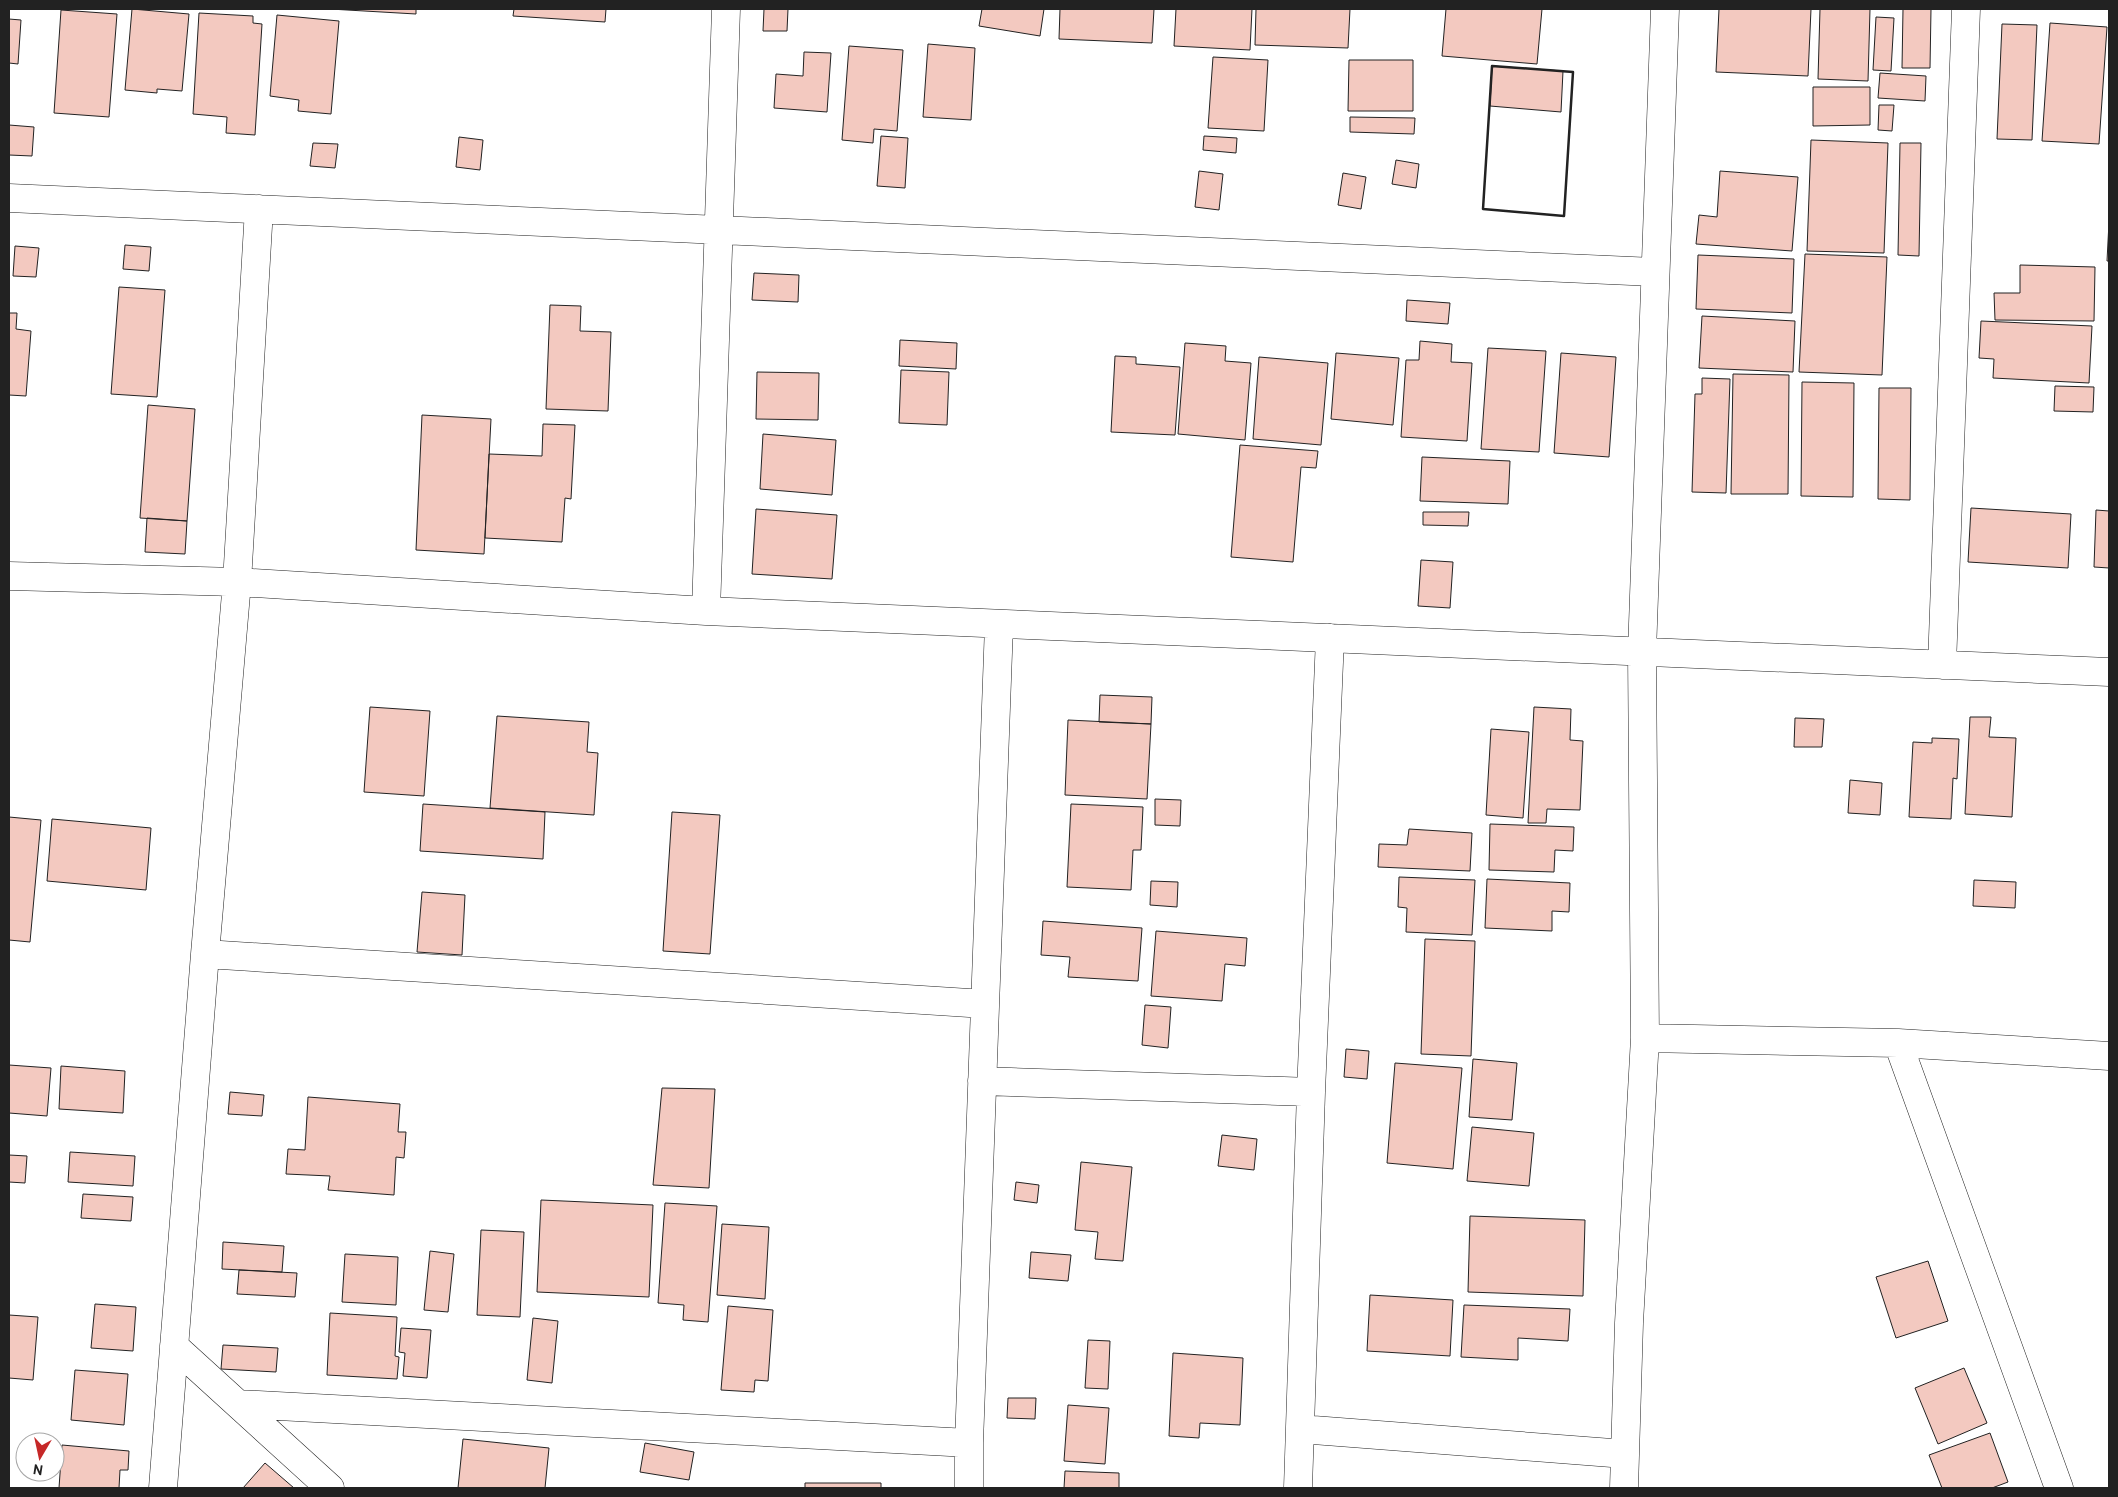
<svg xmlns="http://www.w3.org/2000/svg" width="2118" height="1497" font-family="Overpass,sans-serif">
	<style>
		.building { fill: #f3c9c0; stroke: #222 }
		.lines { fill: none; stroke-linecap: round; stroke-linejoin: round }
		.minor-casing { stroke: #222; stroke-width: 29 }
		.minor { stroke: #fff; stroke-width: 28 }
		.wall { stroke: #222; stroke-width: 2.5 }
	</style>
	<rect width="100%" height="100%" fill="#fff"/>
	<path class="building" d="M 132,9 L 189,14 L 182,91 L 157,89 L 157,93 L 125,90 Z
		M 330,9 L 416,9 L 416,14 Z
		M 514,9 L 606,9 L 605,22 L 513,16 Z
		M 764,9 L 788,9 L 787,31 L 763,31 Z
		M 982,9 L 1044,9 L 1040,36 L 979,26 Z
		M 1060,9 L 1154,9 L 1152,43 L 1059,39 Z
		M 1176,9 L 1252,9 L 1250,50 L 1174,46 Z
		M 1256,9 L 1350,9 L 1348,48 L 1255,45 Z
		M 1446,9 L 1542,9 L 1537,64 L 1442,56 Z
		M 1719,9 L 1811,9 L 1808,76 L 1716,72 Z
		M 1820,9 L 1870,9 L 1868,81 L 1818,79 Z
		M 1903,9 L 1931,9 L 1930,68 L 1902,68 Z
		M 61,10 L 117,14 L 109,117 L 54,113 Z
		M 199,13 L 253,16 L 253,23 L 262,24 L 255,135 L 226,133 L 227,117 L 193,114 Z
		M 277,15 L 339,21 L 331,114 L 298,111 L 299,100 L 270,96 Z
		M 1876,17 L 1894,18 L 1891,71 L 1873,70 Z
		M 9,19 L 21,20 L 18,64 L 9,63 Z
		M 2050,23 L 2107,27 L 2099,144 L 2042,141 Z
		M 2002,24 L 2037,25 L 2032,140 L 1997,139 Z
		M 928,44 L 975,48 L 971,120 L 923,117 Z
		M 849,46 L 903,50 L 897,131 L 874,129 L 873,143 L 842,140 Z
		M 804,52 L 831,53 L 827,112 L 774,108 L 776,74 L 803,76 Z
		M 1213,57 L 1268,60 L 1264,131 L 1208,128 Z
		M 1349,60 L 1413,60 L 1413,111 L 1348,111 Z
		M 1492,66 L 1563,71 L 1561,112 L 1490,106 Z
		M 1880,73 L 1926,76 L 1925,101 L 1878,98 Z
		M 1813,87 L 1870,87 L 1870,125 L 1813,126 Z
		M 1879,105 L 1894,105 L 1892,131 L 1878,130 Z
		M 1350,117 L 1415,118 L 1414,134 L 1350,132 Z
		M 9,125 L 34,127 L 32,156 L 9,155 Z
		M 881,136 L 908,138 L 905,188 L 877,186 Z
		M 1204,136 L 1237,138 L 1236,153 L 1203,150 Z
		M 459,137 L 483,140 L 480,170 L 456,167 Z
		M 1811,140 L 1888,143 L 1884,253 L 1807,251 Z
		M 313,143 L 338,144 L 335,168 L 310,166 Z
		M 1900,143 L 1921,143 L 1919,256 L 1898,255 Z
		M 1396,160 L 1419,164 L 1416,188 L 1392,184 Z
		M 1199,171 L 1223,174 L 1219,210 L 1195,207 Z
		M 1720,171 L 1798,177 L 1792,251 L 1696,244 L 1699,215 L 1717,217 Z
		M 1343,173 L 1366,177 L 1361,209 L 1338,205 Z
		M 2109,222 L 2109,261 L 2107,261 Z
		M 125,245 L 151,247 L 149,271 L 123,269 Z
		M 15,246 L 39,248 L 36,277 L 13,276 Z
		M 1805,254 L 1887,257 L 1882,375 L 1799,372 Z
		M 1698,255 L 1794,259 L 1792,313 L 1696,309 Z
		M 2020,265 L 2095,267 L 2094,321 L 1995,320 L 1994,293 L 2020,293 Z
		M 754,273 L 799,275 L 798,302 L 752,300 Z
		M 119,287 L 165,290 L 157,397 L 111,394 Z
		M 1407,300 L 1450,303 L 1448,324 L 1406,321 Z
		M 550,305 L 581,306 L 580,331 L 611,332 L 608,411 L 546,409 Z
		M 9,313 L 17,313 L 16,329 L 31,331 L 26,396 L 9,395 Z
		M 1702,316 L 1795,321 L 1793,372 L 1699,368 Z
		M 1981,321 L 2092,326 L 2089,383 L 1993,378 L 1994,359 L 1979,358 Z
		M 900,340 L 957,343 L 956,369 L 899,366 Z
		M 1420,341 L 1452,344 L 1451,362 L 1472,363 L 1467,441 L 1401,437 L 1406,360 L 1419,360 Z
		M 1185,343 L 1226,346 L 1225,361 L 1251,363 L 1245,440 L 1178,434 Z
		M 1488,348 L 1546,351 L 1539,452 L 1481,449 Z
		M 1336,353 L 1399,358 L 1393,425 L 1331,419 Z
		M 1561,353 L 1616,357 L 1609,457 L 1554,453 Z
		M 1115,356 L 1136,357 L 1136,364 L 1180,367 L 1175,435 L 1111,432 Z
		M 1259,357 L 1328,363 L 1321,445 L 1253,439 Z
		M 901,370 L 949,372 L 947,425 L 899,423 Z
		M 757,372 L 819,373 L 818,420 L 756,419 Z
		M 1733,374 L 1789,375 L 1788,494 L 1731,494 Z
		M 1702,378 L 1730,379 L 1726,493 L 1692,492 L 1695,394 L 1702,394 Z
		M 1802,382 L 1854,383 L 1853,497 L 1801,496 Z
		M 2055,386 L 2094,387 L 2093,412 L 2054,411 Z
		M 1879,388 L 1911,388 L 1910,500 L 1878,499 Z
		M 148,405 L 195,409 L 187,521 L 140,518 Z
		M 422,415 L 491,419 L 484,554 L 416,550 Z
		M 543,424 L 575,425 L 571,499 L 565,498 L 562,542 L 485,538 L 489,454 L 542,456 Z
		M 763,434 L 836,440 L 832,495 L 760,489 Z
		M 1240,445 L 1318,451 L 1316,468 L 1301,467 L 1293,562 L 1231,557 Z
		M 1422,457 L 1510,461 L 1508,504 L 1420,501 Z
		M 1971,508 L 2071,514 L 2068,568 L 1968,562 Z
		M 756,509 L 837,515 L 832,579 L 752,574 Z
		M 2096,510 L 2109,511 L 2109,568 L 2094,567 Z
		M 1423,512 L 1469,512 L 1468,526 L 1423,525 Z
		M 147,518 L 187,521 L 185,554 L 145,552 Z
		M 1421,560 L 1453,562 L 1450,608 L 1418,606 Z
		M 1100,695 L 1152,697 L 1151,724 L 1099,722 Z
		M 370,707 L 430,711 L 424,796 L 364,792 Z
		M 1534,707 L 1571,709 L 1570,740 L 1583,741 L 1580,810 L 1547,809 L 1546,823 L 1528,823 Z
		M 497,716 L 589,722 L 587,752 L 598,753 L 594,815 L 490,808 Z
		M 1970,717 L 1991,717 L 1989,737 L 2016,738 L 2012,817 L 1965,814 Z
		M 1795,718 L 1824,719 L 1822,747 L 1794,747 Z
		M 1068,720 L 1151,724 L 1147,799 L 1065,795 Z
		M 1491,729 L 1529,732 L 1523,818 L 1486,815 Z
		M 1932,738 L 1959,739 L 1957,779 L 1953,778 L 1951,819 L 1909,817 L 1913,742 L 1932,743 Z
		M 1850,780 L 1882,783 L 1880,815 L 1848,813 Z
		M 1155,799 L 1181,800 L 1180,826 L 1155,825 Z
		M 423,804 L 545,812 L 543,859 L 420,851 Z
		M 1071,804 L 1143,807 L 1141,850 L 1133,850 L 1131,890 L 1067,887 Z
		M 672,812 L 720,815 L 710,954 L 663,951 Z
		M 9,817 L 41,820 L 30,942 L 9,940 Z
		M 52,819 L 151,828 L 146,890 L 47,881 Z
		M 1490,824 L 1574,827 L 1573,851 L 1555,850 L 1554,872 L 1489,870 Z
		M 1409,829 L 1472,833 L 1470,871 L 1378,867 L 1379,844 L 1407,845 Z
		M 1399,877 L 1475,880 L 1472,935 L 1406,932 L 1407,908 L 1398,907 Z
		M 1487,879 L 1570,883 L 1569,912 L 1552,911 L 1552,931 L 1485,928 Z
		M 1974,880 L 2016,882 L 2015,908 L 1973,906 Z
		M 1151,881 L 1178,882 L 1177,907 L 1150,905 Z
		M 422,892 L 465,895 L 462,955 L 417,952 Z
		M 1043,921 L 1142,928 L 1138,981 L 1068,977 L 1070,957 L 1041,955 Z
		M 1156,931 L 1247,938 L 1245,966 L 1225,964 L 1222,1001 L 1151,996 Z
		M 1425,939 L 1475,941 L 1471,1056 L 1421,1054 Z
		M 1145,1005 L 1171,1007 L 1168,1048 L 1142,1045 Z
		M 1346,1049 L 1369,1051 L 1367,1079 L 1344,1077 Z
		M 1473,1059 L 1517,1063 L 1512,1120 L 1469,1117 Z
		M 1395,1063 L 1462,1068 L 1453,1169 L 1387,1163 Z
		M 9,1065 L 51,1068 L 47,1116 L 9,1113 Z
		M 61,1066 L 125,1071 L 123,1113 L 59,1109 Z
		M 662,1088 L 715,1089 L 709,1188 L 653,1185 Z
		M 230,1092 L 264,1095 L 262,1116 L 228,1114 Z
		M 308,1097 L 400,1104 L 398,1132 L 406,1132 L 404,1158 L 396,1157 L 394,1195 L 328,1190 L 330,1176 L 286,1174 L 288,1149 L 305,1150 Z
		M 1472,1127 L 1534,1133 L 1529,1186 L 1467,1181 Z
		M 1222,1135 L 1257,1139 L 1254,1170 L 1218,1166 Z
		M 70,1152 L 135,1156 L 133,1186 L 68,1182 Z
		M 9,1155 L 27,1156 L 25,1183 L 9,1182 Z
		M 1081,1162 L 1132,1167 L 1123,1261 L 1095,1259 L 1098,1232 L 1075,1230 Z
		M 1016,1182 L 1039,1185 L 1037,1203 L 1014,1200 Z
		M 83,1194 L 133,1197 L 131,1221 L 81,1218 Z
		M 541,1200 L 653,1205 L 649,1297 L 537,1292 Z
		M 665,1203 L 717,1206 L 708,1322 L 683,1320 L 684,1305 L 658,1303 Z
		M 1470,1216 L 1585,1220 L 1583,1296 L 1468,1292 Z
		M 722,1224 L 769,1227 L 765,1299 L 717,1295 Z
		M 481,1230 L 524,1232 L 520,1317 L 477,1315 Z
		M 223,1242 L 284,1246 L 282,1272 L 222,1269 Z
		M 430,1251 L 454,1254 L 448,1312 L 424,1310 Z
		M 1031,1252 L 1071,1255 L 1068,1281 L 1029,1278 Z
		M 345,1254 L 398,1257 L 396,1305 L 342,1302 Z
		M 1928,1261 L 1948,1321 L 1896,1338 L 1876,1277 Z
		M 239,1270 L 297,1273 L 295,1297 L 237,1294 Z
		M 1370,1295 L 1453,1300 L 1450,1356 L 1367,1351 Z
		M 95,1304 L 136,1307 L 133,1351 L 91,1348 Z
		M 1464,1305 L 1570,1309 L 1568,1341 L 1518,1338 L 1518,1360 L 1461,1357 Z
		M 728,1306 L 773,1310 L 768,1381 L 755,1380 L 754,1392 L 721,1390 Z
		M 330,1313 L 397,1317 L 395,1356 L 399,1357 L 397,1379 L 327,1375 Z
		M 9,1315 L 38,1317 L 33,1380 L 9,1378 Z
		M 533,1318 L 558,1321 L 552,1383 L 527,1380 Z
		M 401,1328 L 431,1330 L 427,1378 L 403,1376 L 405,1353 L 399,1352 Z
		M 1088,1340 L 1110,1341 L 1108,1389 L 1085,1388 Z
		M 223,1345 L 278,1348 L 276,1372 L 221,1369 Z
		M 1173,1353 L 1243,1358 L 1240,1425 L 1200,1423 L 1199,1438 L 1169,1436 Z
		M 1964,1368 L 1987,1423 L 1938,1444 L 1915,1388 Z
		M 75,1370 L 128,1374 L 124,1425 L 71,1420 Z
		M 1008,1398 L 1036,1398 L 1035,1419 L 1007,1418 Z
		M 1068,1405 L 1109,1408 L 1105,1464 L 1064,1461 Z
		M 1990,1433 L 2008,1482 L 1992,1488 L 1942,1488 L 1929,1455 Z
		M 463,1439 L 549,1448 L 545,1488 L 458,1488 Z
		M 645,1443 L 694,1452 L 689,1480 L 640,1472 Z
		M 62,1445 L 129,1451 L 128,1470 L 120,1470 L 119,1488 L 59,1488 Z
		M 265,1463 L 294,1488 L 243,1488 Z
		M 1065,1471 L 1119,1473 L 1119,1488 L 1064,1488 Z
		M 805,1483 L 881,1483 L 881,1488 L 805,1488 Z"/>
	<g class="lines">
		<g class="minor-casing">
			<path id="minor" d="M 9,198 L 1654,272
				M 9,576 L 237,582 L 706,611 L 2109,672
				M 706,611 L 726,9
				M 1942,665 L 1966,9
				M 205,954 L 985,1004
				M 1645,1038 L 1898,1043 L 2109,1056
				M 1898,1043 L 2059,1488
				M 982,1081 L 1311,1092
				M 174,1346 L 330,1488
				M 238,1404 L 969,1443
				M 1300,1429 L 1625,1454
				M 163,1488 L 205,954 L 237,582 L 259,209
				M 969,1488 L 969,1443 L 999,625
				M 1298,1488 L 1311,1092 L 1330,638
				M 1624,1488 L 1629,1323 L 1645,1038 L 1642,652 L 1665,9"/>
		</g>
		<use href="#minor" class="minor"/>
		<path class="wall" d="M 1492,66 L 1573,72 L 1564,216 L 1483,209 Z"/>
	</g>
	<rect width="2118" height="1497" fill="none" stroke="#222222" stroke-width="20"/>
	<g transform="translate(40 1457) rotate(189)"><circle r="24" fill="#ffffff" stroke="#a7a7a7"/>
	<path d="M0-4L9 19L0 12L-9 19Z" fill="#c62828"/>
	<text y="-8" font-size="14" font-weight="bold" text-anchor="middle" fill="#222222">N</text>
	</g>
</svg>
